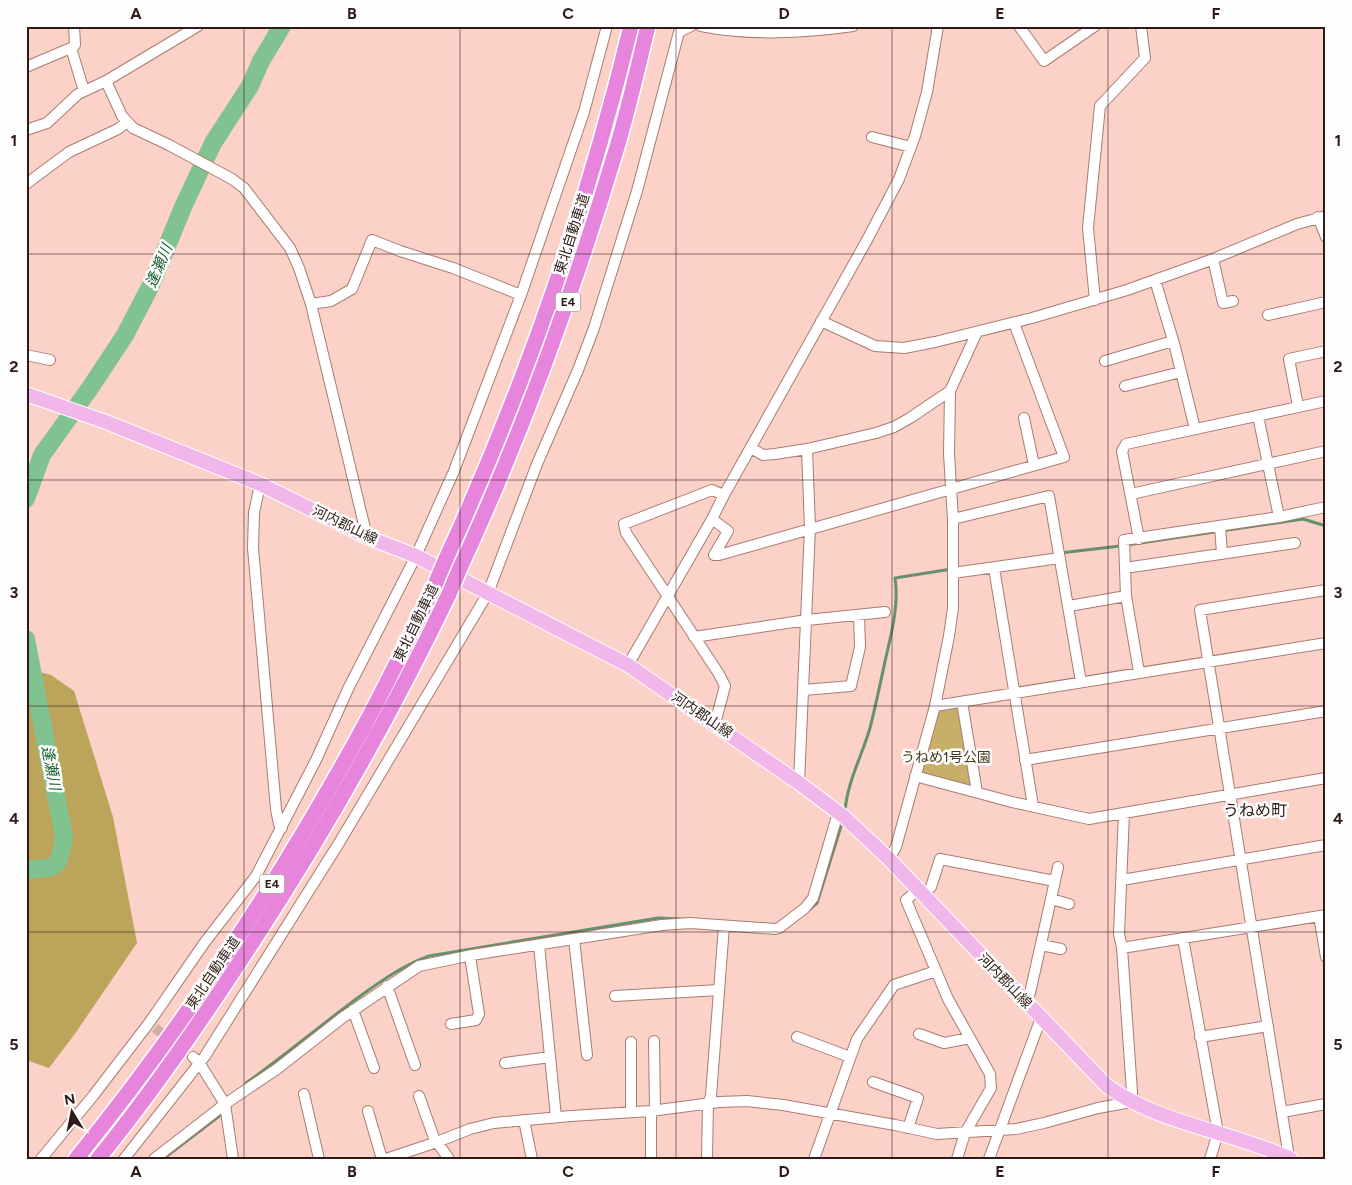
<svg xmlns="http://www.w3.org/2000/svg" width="1352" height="1185" font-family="Figtree,'Noto Sans JP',sans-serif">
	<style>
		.green { fill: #c7af6a }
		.forest { fill: #bda45b }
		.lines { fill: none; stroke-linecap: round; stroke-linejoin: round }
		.stream { stroke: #67906c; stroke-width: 3 }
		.river { stroke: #80c290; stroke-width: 18 }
		.minor-tunnel { stroke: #d2ada5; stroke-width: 10; stroke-dasharray: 10 5; stroke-linecap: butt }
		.minor-casing { stroke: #ab7b72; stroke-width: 12 }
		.major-casing { stroke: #fff; stroke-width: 16 }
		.highway-casing { stroke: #fff; stroke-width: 18 }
		.minor { stroke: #fff; stroke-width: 10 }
		.major { stroke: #f1b6ea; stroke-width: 14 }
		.highway { stroke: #e785dc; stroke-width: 15 }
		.highway-bridge-casing { stroke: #fff; stroke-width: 18; stroke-linecap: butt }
		.highway-bridge { stroke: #e785dc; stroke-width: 15 }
		.grid { fill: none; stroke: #2e1b17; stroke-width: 1; stroke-opacity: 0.55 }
		.labels { text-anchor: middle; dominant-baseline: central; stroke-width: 5; stroke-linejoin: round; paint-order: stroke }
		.shield { fill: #fdfdfd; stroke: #6c5f5c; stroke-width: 1 }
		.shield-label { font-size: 12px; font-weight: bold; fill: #2e1b17 }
		.street-label { font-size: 14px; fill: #2e1b17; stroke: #fdfdfd }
		.park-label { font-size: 14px; fill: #443919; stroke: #fdfdfd }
		.water-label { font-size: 15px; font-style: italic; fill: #175f31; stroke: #fdfdfd }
		.quarter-label { font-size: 16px; fill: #2e1b17; stroke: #fdfdfd }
		.neatline { fill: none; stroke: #2e1b17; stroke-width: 2 }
		.grid-label { font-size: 16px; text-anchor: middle; font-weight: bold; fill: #2e1b17 }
	</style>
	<rect width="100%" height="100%" fill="#fbd1c8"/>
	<path class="green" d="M 955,708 L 961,711 L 973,781 L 968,786 L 924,775 L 921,769 L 936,711 Z"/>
	<path class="forest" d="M 26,668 L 51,675 L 74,691 L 113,817 L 137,943 L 74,1035 L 49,1068 L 26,1060 Z"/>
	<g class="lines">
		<path class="stream" d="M 1060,553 L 1120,546 L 1303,519 L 1326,526
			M 845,812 C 847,782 862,756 870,728 C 876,704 881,680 886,657 C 892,631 899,604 895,578 L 952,569
			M 810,909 L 817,903 L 843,820
			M 246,1083 C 286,1055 323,1023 363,994 C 384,979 404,965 429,956 L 658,918 L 680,919
			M 163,1159 L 222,1114"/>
		<path class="river" d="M 26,499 L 42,455 L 90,388 L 125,335 L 151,285 L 183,207 L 213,143 L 250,86 L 261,61 L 282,26
			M 26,639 L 64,837 C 58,871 58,867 26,870"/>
		<path class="minor-tunnel" d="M 155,1028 L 193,1057"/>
		<g class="minor-casing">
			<path id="minor" d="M 701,26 C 752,36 802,33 853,26
				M 1019,26 L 1044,61 L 1095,26
				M 71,48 L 84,91
				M 26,67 L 73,47 L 75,45 L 74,26
				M 106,81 L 122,116 L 133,128 L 169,145 L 232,179 L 244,188 L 290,248 L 299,268 L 311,304 L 367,537
				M 26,130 L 47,123 L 78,94 L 106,81 L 198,26
				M 872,137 L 911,147
				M 26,184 L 69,152 L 118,129 L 127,122
				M 1318,217 L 1326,237
				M 1213,259 L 1223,303 L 1233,301
				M 1155,280 L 1175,347 L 1195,429
				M 1095,300 L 1088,228 L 1100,106 L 1145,58 L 1141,26
				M 311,304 L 331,301 L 352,289 L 372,240 L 400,251 L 453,268 L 521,295
				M 1268,315 L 1326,302
				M 821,321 L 875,346 L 904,348 L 935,342 L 1032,318 L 1127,290 L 1208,261 L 1297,224 L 1326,216
				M 26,355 L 50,360
				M 1105,361 L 1173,341
				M 1125,386 L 1181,372
				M 1298,406 L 1289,359 L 1326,351
				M 1258,416 L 1279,517
				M 1024,418 L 1034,465
				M 751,448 L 763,455 L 775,454 L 807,449 L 876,433 L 894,427 L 910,418 L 950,391 L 977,332
				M 260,484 L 254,513 L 253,548 L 276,809 L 279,824 L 282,828
				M 1131,494 L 1326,451
				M 712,519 L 728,531 L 714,555 L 719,555 L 1064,457 L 1014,323
				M 953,519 L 1049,496 L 1081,682
				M 1220,526 L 1222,554
				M 1139,539 L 1122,451 L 1126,444 L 1326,401
				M 994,568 L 1033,806
				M 1125,568 L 1295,543
				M 953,573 L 1060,558
				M 1069,606 L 1126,596
				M 694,637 L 807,620 L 885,612
				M 628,665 L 712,519 L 724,495 L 867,240 L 899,179 L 915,136 L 927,92 L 938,26
				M 1139,672 L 1126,596 L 1124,540 L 1279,517 L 1326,507
				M 804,690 L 851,686 L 860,647 L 859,615
				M 962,702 L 977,792
				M 935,706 L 1326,643
				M 715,724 L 725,686 L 719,674 L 626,533 L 624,524 L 712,490 L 724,495
				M 1025,760 L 1326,711
				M 915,776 L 1012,802 L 1089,819 L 1326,778
				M 799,783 L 810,528 L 807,449
				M 889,859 L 896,847 L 935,706 L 949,636 L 953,608 L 953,519 L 949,454 L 950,391
				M 1122,880 L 1326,845
				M 1055,881 L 1058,867
				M 918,890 L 906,900 L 948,999 L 990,1074 L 991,1088 L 965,1133 L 957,1159
				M 923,895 L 931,887 L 940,859 L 1055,881 L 1030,993 L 1024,1000
				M 1051,899 L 1069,904
				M 1319,916 L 1326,957
				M 1183,938 L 1218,1133 L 1210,1159
				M 574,939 L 587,1055
				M 539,945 L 556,1117
				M 1041,945 L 1061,949
				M 1122,948 L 1326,915
				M 387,986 L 415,1065
				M 615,996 L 719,990
				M 353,1010 L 374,1068
				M 451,1024 L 476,1020 L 479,1014 L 470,956
				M 919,1034 L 944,1043 L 970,1038
				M 797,1037 L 850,1057
				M 1200,1037 L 1268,1026
				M 654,1041 L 655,1110
				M 631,1042 L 631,1112
				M 193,1057 L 200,1064 L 225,1104 L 233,1159
				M 505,1063 L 550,1057
				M 873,1082 L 918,1098 L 908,1128
				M 304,1094 L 319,1159
				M 419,1096 L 434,1138 L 449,1159
				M 368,1111 L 382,1159
				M 651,1111 L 651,1159
				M 1282,1112 L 1326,1104
				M 524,1120 L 532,1159
				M 1289,1157 L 1200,610 L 1326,590
				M 41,1159 L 93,1096 L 149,1023 L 205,942 L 256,876 L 316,760 L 348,689 L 416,556 L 454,471 L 521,295 L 584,112 L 607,26
				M 124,1159 L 205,1056 L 339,843 L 488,593 L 537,464 L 578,370 L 594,328 L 637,191 L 679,32 L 691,26
				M 154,1159 L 225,1104 L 277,1069 L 342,1018 L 419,966 L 472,955 L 662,925 L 690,923 L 775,929 L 779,928 L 805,908 L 813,898 L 838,813
				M 386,1159 L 437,1142 L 470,1129 L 494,1123 L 571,1116 L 651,1111 L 719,1102 L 747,1101 L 783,1105 L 895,1125 L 937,1134 L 1016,1129 L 1044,1123 L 1098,1108 L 1131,1102 L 1132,1092 L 1122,948 L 1119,934 L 1124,813
				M 707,1159 L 708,1103 L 711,1096 L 724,926
				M 814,1159 L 857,1039 L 894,985 L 936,971
				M 989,1159 L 1041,1018"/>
		</g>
		<g class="major-casing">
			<path id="major" d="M 26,394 L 106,422 L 260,484 L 367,537 L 416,556 L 628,665 L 799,783 L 843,816 L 889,859 L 1107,1086 C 1161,1125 1232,1131 1291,1159"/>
		</g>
		<g class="highway-casing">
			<path id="highway" d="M 445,561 C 524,389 586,211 631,26
				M 460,568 C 523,432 574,291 617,147 C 629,107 638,66 648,26
				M 76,1159 C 182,1028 276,886 357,739 C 385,689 409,638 434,587
				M 98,1159 C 154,1090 204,1017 252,943 C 325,831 391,715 449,594"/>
		</g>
		<use href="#minor" class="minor"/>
		<use href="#major" class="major"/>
		<use href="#highway" class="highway"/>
		<g class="highway-bridge-casing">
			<path id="highway-bridge" d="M 434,587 L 445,561
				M 449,594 L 460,568"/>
		</g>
		<use href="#highway-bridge" class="highway-bridge"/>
	</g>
	<path class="grid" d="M 244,26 L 244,1159M 460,26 L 460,1159M 676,26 L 676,1159M 892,26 L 892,1159M 1108,26 L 1108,1159M 26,254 L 1326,254M 26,480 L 1326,480M 26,706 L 1326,706M 26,932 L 1326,932"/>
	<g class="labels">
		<g class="shield">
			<rect x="555.5" y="292.5" width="25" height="19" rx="4"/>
			<rect x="259.5" y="874.5" width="25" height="19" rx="4"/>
		</g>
		<g class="shield-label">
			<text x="568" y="302">E4</text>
			<text x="272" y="884">E4</text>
		</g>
		<g class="street-label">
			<text transform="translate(572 234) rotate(-72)">東北自動車道</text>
			<text transform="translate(345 525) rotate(26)">河内郡山線</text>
			<text transform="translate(416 623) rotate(-64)">東北自動車道</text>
			<text transform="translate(702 715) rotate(34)">河内郡山線</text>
			<text transform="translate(213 973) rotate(-56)">東北自動車道</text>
			<text transform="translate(1005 981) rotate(46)">河内郡山線</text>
		</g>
		<g class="park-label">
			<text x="946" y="757">うねめ1号公園</text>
		</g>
		<g class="water-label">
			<text transform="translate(159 266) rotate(-67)">逢瀬川</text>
			<text transform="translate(51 768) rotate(79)">逢瀬川</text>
		</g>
		<g class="quarter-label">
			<text x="1255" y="810">うねめ町</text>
		</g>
	</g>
	<rect width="1352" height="1185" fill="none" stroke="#fdfdfd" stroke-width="55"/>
	<g transform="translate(72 1112) rotate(350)" stroke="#fdfdfd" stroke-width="4" paint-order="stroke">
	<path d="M0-4L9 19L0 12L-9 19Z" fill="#2e1b17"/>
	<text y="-8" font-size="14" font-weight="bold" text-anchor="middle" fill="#2e1b17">N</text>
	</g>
	<rect x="28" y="28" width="1296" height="1130" class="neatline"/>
	<g class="grid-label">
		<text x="136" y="19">A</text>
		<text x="352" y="19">B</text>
		<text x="568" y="19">C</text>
		<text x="784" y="19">D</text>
		<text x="1000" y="19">E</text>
		<text x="1216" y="19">F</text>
		<text x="14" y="146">1</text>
		<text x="1338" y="146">1</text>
		<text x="14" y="372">2</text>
		<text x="1338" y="372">2</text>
		<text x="14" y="598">3</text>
		<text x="1338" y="598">3</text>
		<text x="14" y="824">4</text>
		<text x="1338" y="824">4</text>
		<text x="14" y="1050">5</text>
		<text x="1338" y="1050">5</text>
		<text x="136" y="1177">A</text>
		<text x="352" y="1177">B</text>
		<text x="568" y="1177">C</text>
		<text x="784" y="1177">D</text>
		<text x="1000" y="1177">E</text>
		<text x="1216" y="1177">F</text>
	</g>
</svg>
